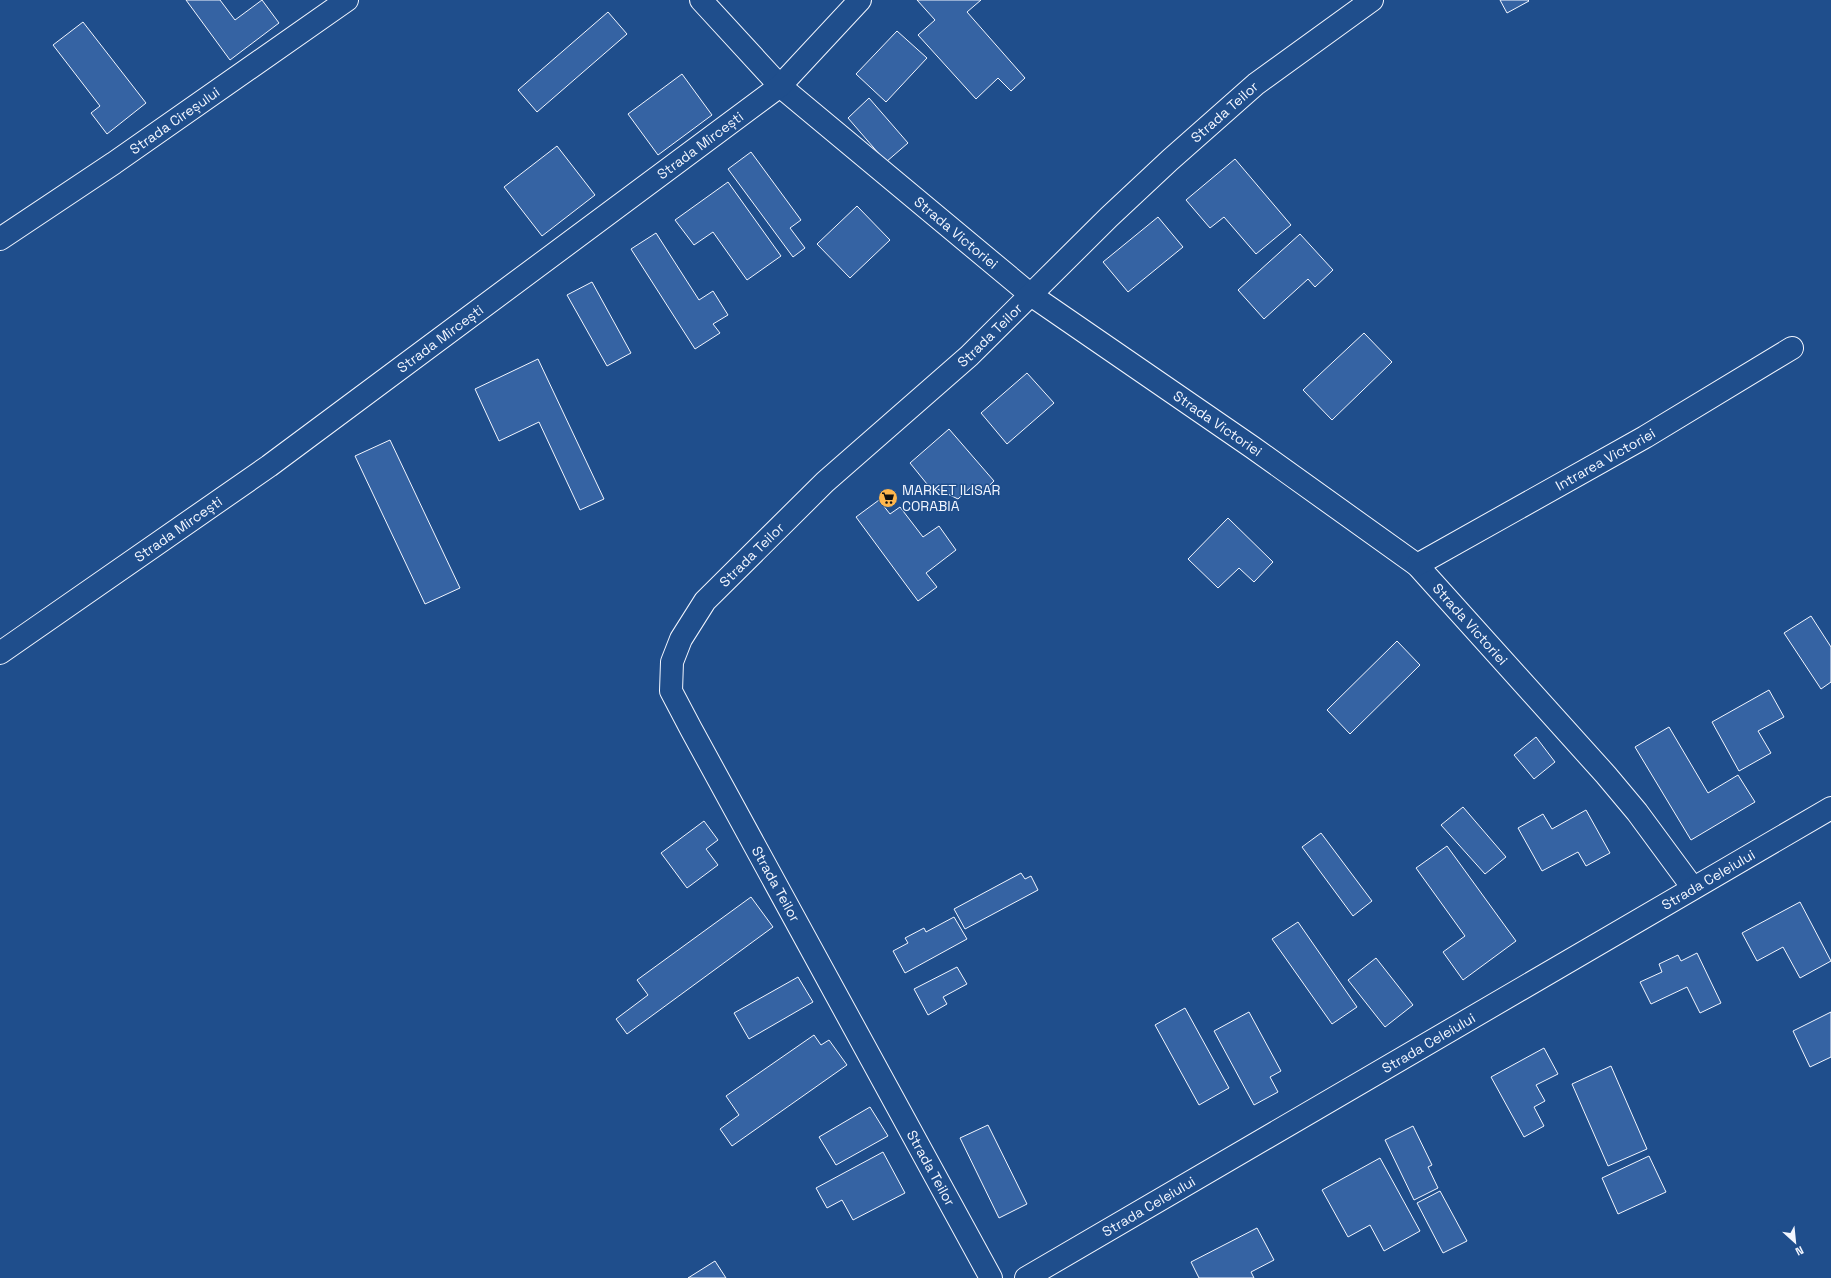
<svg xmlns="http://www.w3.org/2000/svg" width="1831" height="1278" font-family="'Space Grotesk',sans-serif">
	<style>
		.building { fill: #3563a3; stroke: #f2f6ff }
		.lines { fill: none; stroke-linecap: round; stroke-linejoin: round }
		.minor-casing { stroke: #f2f6ff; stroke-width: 24 }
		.major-casing { stroke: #f2f6ff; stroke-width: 24 }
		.minor { stroke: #1f4e8c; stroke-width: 22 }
		.major { stroke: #1f4e8c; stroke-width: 22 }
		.labels { text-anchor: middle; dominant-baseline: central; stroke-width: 3; stroke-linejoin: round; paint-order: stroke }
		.street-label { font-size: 14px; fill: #f2f6ff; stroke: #1f4e8c }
		.poi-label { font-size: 14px; fill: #f2f6ff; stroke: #1f4e8c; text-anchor: start }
	</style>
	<rect width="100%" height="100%" fill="#1f4e8c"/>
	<path class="building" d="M 186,0 L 220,0 L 235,20 L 262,0 L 279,23 L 230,60 Z
		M 917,0 L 981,0 L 967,12 L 1025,78 L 1011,91 L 998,78 L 976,99 L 918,35 L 935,20 Z
		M 1500,0 L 1528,0 L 1529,1 L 1507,13 Z
		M 608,12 L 627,34 L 537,112 L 518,90 Z
		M 83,22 L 146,103 L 107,134 L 91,113 L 100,106 L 53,45 Z
		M 897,31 L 927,58 L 886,102 L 856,74 Z
		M 682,74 L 712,115 L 658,155 L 628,114 Z
		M 869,98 L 908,143 L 886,162 L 848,118 Z
		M 557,146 L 595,195 L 542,236 L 504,187 Z
		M 751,152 L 801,220 L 790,228 L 805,248 L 793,257 L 728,169 Z
		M 1235,159 L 1291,225 L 1256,254 L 1224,217 L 1210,228 L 1186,200 Z
		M 728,182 L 781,256 L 747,280 L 713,232 L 694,245 L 675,220 Z
		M 857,206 L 890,240 L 850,278 L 817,244 Z
		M 1158,217 L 1183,247 L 1128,292 L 1103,262 Z
		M 656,233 L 699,300 L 713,291 L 728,315 L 713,324 L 720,333 L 695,349 L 631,249 Z
		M 1300,234 L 1333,270 L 1315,287 L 1308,279 L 1264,319 L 1238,290 Z
		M 592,282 L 631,353 L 607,366 L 567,295 Z
		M 1364,333 L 1392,362 L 1332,420 L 1303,390 Z
		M 538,359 L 604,499 L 580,510 L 539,422 L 499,441 L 475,389 Z
		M 1027,373 L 1054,403 L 1007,444 L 981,413 Z
		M 949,429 L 994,481 L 979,495 L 972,486 L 958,499 L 927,484 L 910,463 Z
		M 390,440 L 460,588 L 425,604 L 355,456 Z
		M 879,500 L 890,514 L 900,507 L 923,537 L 939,526 L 956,550 L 926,573 L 937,587 L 918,601 L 856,517 Z
		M 1228,518 L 1273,562 L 1254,582 L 1239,568 L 1218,588 L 1188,559 Z
		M 1811,616 L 1831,647 L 1831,682 L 1821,689 L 1784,633 Z
		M 1397,641 L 1420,665 L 1350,734 L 1327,710 Z
		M 1769,690 L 1784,717 L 1758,731 L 1771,753 L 1739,771 L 1712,722 Z
		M 1669,727 L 1708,793 L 1738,775 L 1755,802 L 1691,840 L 1635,747 Z
		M 1536,737 L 1555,762 L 1534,779 L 1514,755 Z
		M 1463,807 L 1506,857 L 1485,874 L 1441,825 Z
		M 1586,810 L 1610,853 L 1586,866 L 1578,852 L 1542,871 L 1518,828 L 1543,814 L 1552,829 Z
		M 704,821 L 718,840 L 706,849 L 718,865 L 687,888 L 661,853 Z
		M 1321,833 L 1372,901 L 1353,916 L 1302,847 Z
		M 1447,846 L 1516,941 L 1463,980 L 1443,952 L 1465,936 L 1416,868 Z
		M 1021,873 L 1025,879 L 1031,876 L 1038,890 L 965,929 L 954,909 Z
		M 751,897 L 773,927 L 627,1034 L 616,1019 L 648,995 L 637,980 Z
		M 1800,902 L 1831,961 L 1800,978 L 1783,947 L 1757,961 L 1742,933 Z
		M 954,917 L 967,939 L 905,973 L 893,951 L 908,943 L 905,938 L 924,928 L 926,932 Z
		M 1298,922 L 1357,1007 L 1332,1024 L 1272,939 Z
		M 1697,953 L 1721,1003 L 1700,1013 L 1687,987 L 1651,1004 L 1640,982 L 1662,972 L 1659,964 L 1678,955 L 1681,961 Z
		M 1376,958 L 1413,1005 L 1385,1027 L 1348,980 Z
		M 957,967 L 967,984 L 943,997 L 947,1004 L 928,1015 L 914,989 Z
		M 798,977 L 813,1002 L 749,1039 L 734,1013 Z
		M 1185,1008 L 1229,1088 L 1199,1105 L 1155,1025 Z
		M 1249,1012 L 1281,1071 L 1270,1077 L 1278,1092 L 1254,1105 L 1214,1031 Z
		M 1831,1012 L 1831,1057 L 1810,1067 L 1793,1031 Z
		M 814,1035 L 821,1045 L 829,1040 L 847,1065 L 732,1146 L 720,1129 L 739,1115 L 726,1096 Z
		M 1544,1048 L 1558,1074 L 1536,1085 L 1545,1101 L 1534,1107 L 1544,1126 L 1524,1137 L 1491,1077 Z
		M 1611,1066 L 1647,1149 L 1608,1166 L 1572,1084 Z
		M 870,1107 L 888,1136 L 836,1165 L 819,1137 Z
		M 988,1125 L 1027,1204 L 999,1218 L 960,1138 Z
		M 1413,1126 L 1432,1165 L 1428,1167 L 1438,1188 L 1414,1200 L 1385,1140 Z
		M 883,1152 L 905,1193 L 853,1220 L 842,1200 L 827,1208 L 816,1188 Z
		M 1649,1156 L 1666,1192 L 1618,1214 L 1602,1178 Z
		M 1380,1158 L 1420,1231 L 1384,1251 L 1370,1225 L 1348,1237 L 1322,1190 Z
		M 1440,1191 L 1467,1241 L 1443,1253 L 1417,1203 Z
		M 1257,1228 L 1274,1260 L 1251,1272 L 1254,1278 L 1199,1278 L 1191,1262 Z
		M 715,1261 L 726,1278 L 688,1278 Z"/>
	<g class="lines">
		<g class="minor-casing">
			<g id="minor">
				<path id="s1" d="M 701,0 L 780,86 L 1031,295 L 1252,447 L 1417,565 L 1606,775 L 1637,812 L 1693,888"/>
				<path id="s2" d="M 0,239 L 114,163 L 347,0"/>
				<path id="s3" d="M 1417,565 L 1645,437 L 1792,348"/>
				<path id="s4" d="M 0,653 L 269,466 L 780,86 L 860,0"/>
				<path id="s5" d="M 991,1278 L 691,729 L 671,691 L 672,662 L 681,639 L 705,601 L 825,482 L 969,356 L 1109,217 L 1170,160 L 1256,84 L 1372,0"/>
			</g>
		</g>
		<g class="major-casing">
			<g id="major">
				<path id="s6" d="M 1026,1278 L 1831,808"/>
			</g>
		</g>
		<use href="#minor" class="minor"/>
		<use href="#major" class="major"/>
	</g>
	<defs>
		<g id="supermarket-disc" transform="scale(1)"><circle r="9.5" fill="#ffb74d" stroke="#1f4e8c"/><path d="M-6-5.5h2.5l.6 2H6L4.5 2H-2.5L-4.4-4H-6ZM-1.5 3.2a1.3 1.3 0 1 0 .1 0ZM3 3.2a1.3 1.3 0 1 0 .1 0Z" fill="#111"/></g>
	</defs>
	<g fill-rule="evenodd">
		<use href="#supermarket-disc" x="888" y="498"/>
	</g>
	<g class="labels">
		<g class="street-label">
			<text stroke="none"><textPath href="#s5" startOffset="1481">Strada Teilor</textPath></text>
			<text stroke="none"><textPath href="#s2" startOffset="211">Strada Cireșului</textPath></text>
			<text stroke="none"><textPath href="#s4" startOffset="865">Strada Mircești</textPath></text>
			<text stroke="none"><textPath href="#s1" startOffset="346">Strada Victoriei</textPath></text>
			<text stroke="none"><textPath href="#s5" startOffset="1157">Strada Teilor</textPath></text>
			<text stroke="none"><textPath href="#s4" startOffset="541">Strada Mircești</textPath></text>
			<text stroke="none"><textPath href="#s1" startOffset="670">Strada Victoriei</textPath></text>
			<text stroke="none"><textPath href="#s3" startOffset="216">Intrarea Victoriei</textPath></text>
			<text stroke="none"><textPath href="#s4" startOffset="217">Strada Mircești</textPath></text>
			<text stroke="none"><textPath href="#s5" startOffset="833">Strada Teilor</textPath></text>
			<text stroke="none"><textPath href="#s1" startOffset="994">Strada Victoriei</textPath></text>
			<text stroke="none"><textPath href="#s6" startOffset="790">Strada Celeiului</textPath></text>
			<text transform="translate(776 884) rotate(61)">Strada Teilor</text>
			<text stroke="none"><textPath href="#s6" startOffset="466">Strada Celeiului</textPath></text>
			<text transform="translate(931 1168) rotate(61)">Strada Teilor</text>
			<text stroke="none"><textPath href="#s6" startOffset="142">Strada Celeiului</textPath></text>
		</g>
		<g class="poi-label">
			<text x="902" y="490">MARKET ILISAR<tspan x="902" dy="16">CORABIA</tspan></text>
		</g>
	</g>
	<g transform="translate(1795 1242) rotate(153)" stroke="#1f4e8c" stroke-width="3" paint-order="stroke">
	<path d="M0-3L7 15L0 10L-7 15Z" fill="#f2f6ff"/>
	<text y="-6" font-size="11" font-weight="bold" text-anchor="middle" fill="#f2f6ff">N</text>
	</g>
</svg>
